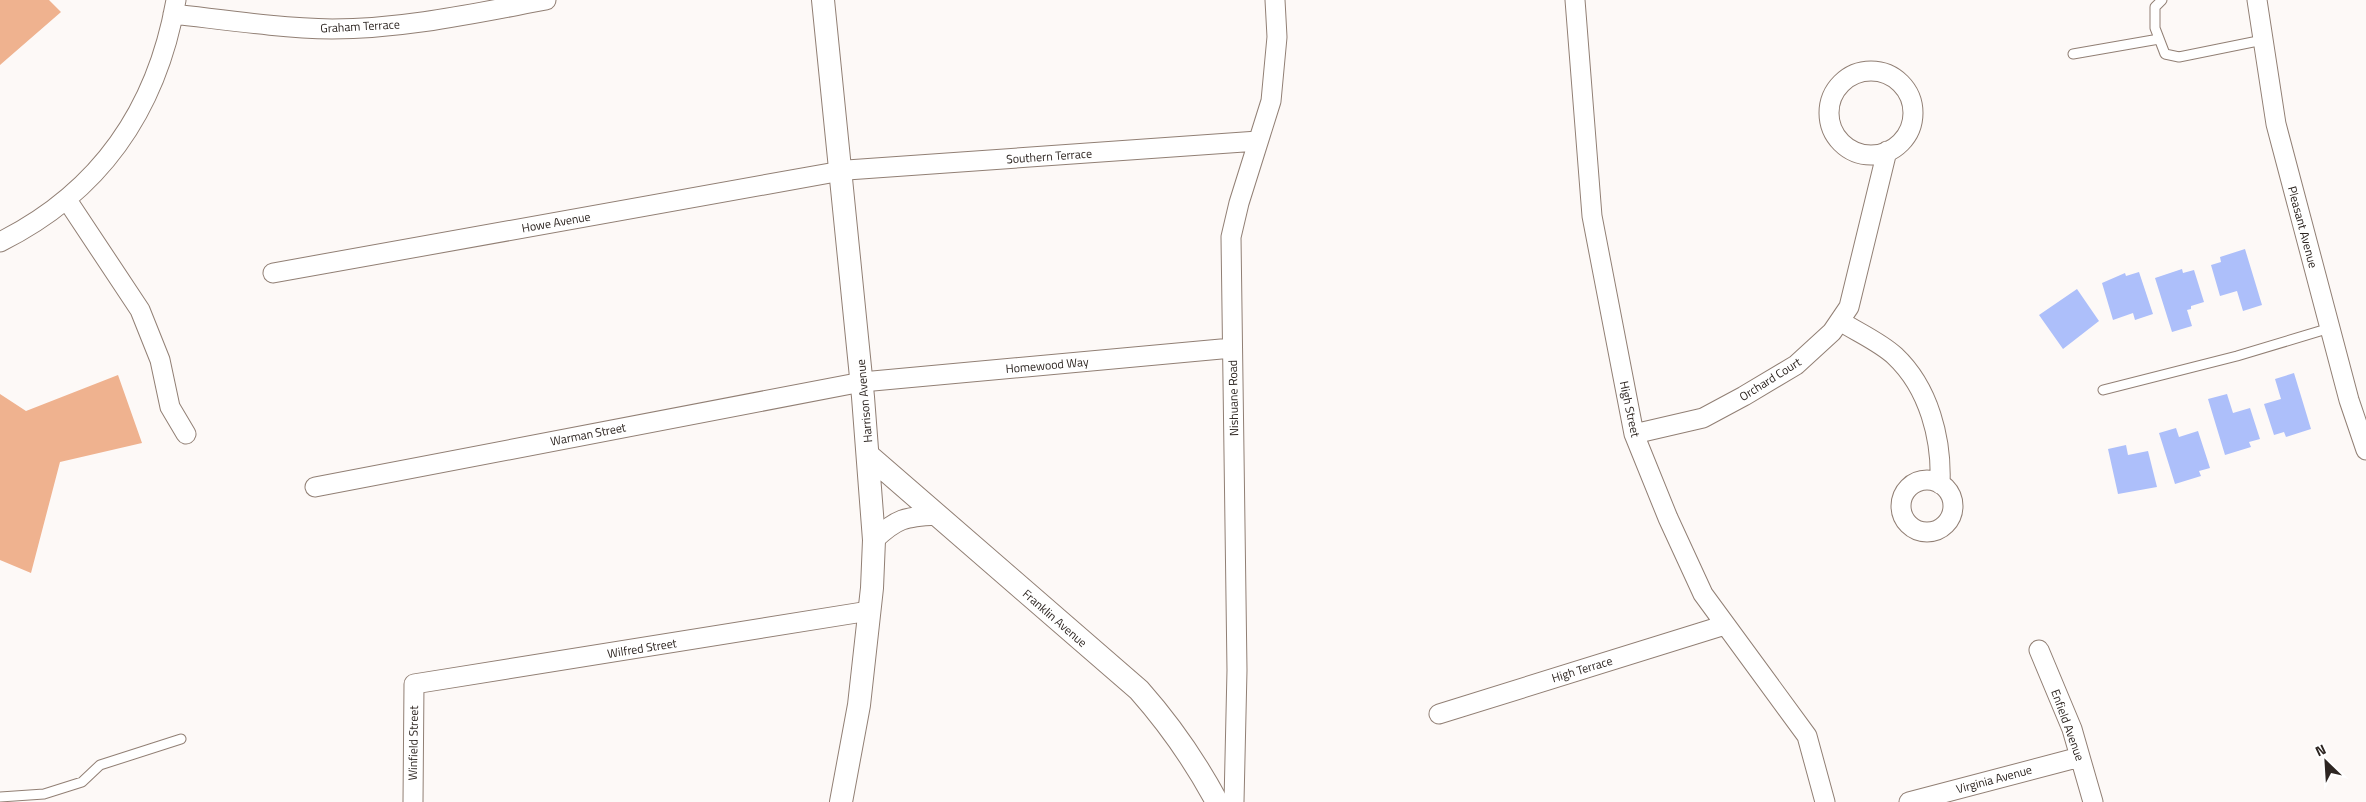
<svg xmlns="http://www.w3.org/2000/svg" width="2366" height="802" font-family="'Titillium Web',sans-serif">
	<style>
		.forest { fill: #efb28f }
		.building { fill: #adbffa }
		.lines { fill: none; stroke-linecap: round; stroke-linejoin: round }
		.service-casing { stroke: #917f74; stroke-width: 11 }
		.minor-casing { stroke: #917f74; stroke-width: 21 }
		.tertiary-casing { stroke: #917f74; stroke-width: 24 }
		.service { stroke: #fff; stroke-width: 9 }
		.minor { stroke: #fff; stroke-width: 19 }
		.tertiary { stroke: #fff; stroke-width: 22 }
		.labels { text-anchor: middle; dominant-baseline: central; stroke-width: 4.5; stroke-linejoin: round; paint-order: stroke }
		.street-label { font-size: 12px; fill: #2d2521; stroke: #fff }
	</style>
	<rect width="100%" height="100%" fill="#fdf9f7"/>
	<path class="forest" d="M 0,0 L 49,0 L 61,12 L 0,65 Z
		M 118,375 L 142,443 L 60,462 L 31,573 L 0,560 L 0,394 L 26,411 Z"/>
	<path class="building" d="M 2245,249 L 2262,305 L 2243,311 L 2237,291 L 2220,296 L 2211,265 L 2221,262 L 2220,257 Z
		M 2182,269 L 2183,273 L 2194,270 L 2204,302 L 2191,306 L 2191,309 L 2187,310 L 2192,326 L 2172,332 L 2155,278 Z
		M 2139,272 L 2153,314 L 2135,320 L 2133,313 L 2113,320 L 2102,283 L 2125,273 L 2126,276 Z
		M 2077,289 L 2099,321 L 2063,349 L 2039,315 Z
		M 2294,373 L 2311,429 L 2286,437 L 2284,432 L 2274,435 L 2264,404 L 2281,399 L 2275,379 Z
		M 2227,394 L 2233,413 L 2250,408 L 2260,439 L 2249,442 L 2251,447 L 2225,455 L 2208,399 Z
		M 2176,428 L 2179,437 L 2198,431 L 2210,468 L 2199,471 L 2201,476 L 2175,484 L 2159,433 Z
		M 2126,445 L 2128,455 L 2148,451 L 2157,487 L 2118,494 L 2108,449 Z"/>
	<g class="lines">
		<g class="service-casing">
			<path id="service" d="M 2162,0 L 2155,7 L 2155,28 L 2165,54 L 2179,57 L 2263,40
				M 2073,54 L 2159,39
				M 2103,390 L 2237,356 L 2330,328
				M 0,797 L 44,794 L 82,782 L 100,765 L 181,739"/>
		</g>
		<g class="minor-casing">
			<path id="minor" d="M 1575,0 L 1592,216 L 1634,434 L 1668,518 L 1703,594 L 1807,736 L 1825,802
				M 2257,0 L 2276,124 L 2349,400 L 2366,450
				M 173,14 C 226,20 279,28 332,29 C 404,29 476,13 546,0
				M1829 113a42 42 0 1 1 84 0a42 42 0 1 1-84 0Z
				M 67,200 L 140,310 L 160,360 L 170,407 L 186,434
				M 0,242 C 100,192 157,109 176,0
				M 273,273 L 847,170 L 1258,141
				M 1840,321 C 1857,332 1880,342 1895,356 C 1929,388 1942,439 1940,484
				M 1634,434 L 1703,418 L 1744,396 L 1796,365 L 1832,332 L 1849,307 L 1887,151
				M1901 506a26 26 0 1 1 52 0a26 26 0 1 1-52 0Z
				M 315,487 L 862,382 L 1232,348
				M 874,540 C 897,518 905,517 936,515
				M 2039,650 L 2072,729 L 2093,802
				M 1439,714 L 1725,625
				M 413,802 L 414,684 L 869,611
				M 1234,802 L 1237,670 L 1231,237 L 1239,203 L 1271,101 L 1277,37 L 1275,0
				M 1909,802 L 2080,757"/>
		</g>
		<g class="tertiary-casing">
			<path id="tertiary" d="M 823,0 L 863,397 L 874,540 L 872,588 L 859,705 L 841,802
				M 868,455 L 1139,690 C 1170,725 1195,761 1217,802"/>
		</g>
		<use href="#service" class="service"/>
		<use href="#minor" class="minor"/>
		<use href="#tertiary" class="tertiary"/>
	</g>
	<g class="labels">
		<g class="street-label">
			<text transform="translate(360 26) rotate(-3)">Graham Terrace</text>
			<text transform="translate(1049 156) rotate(-4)">Southern Terrace</text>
			<text transform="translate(556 222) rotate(-10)">Howe Avenue</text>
			<text transform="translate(2303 227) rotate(75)">Pleasant Avenue</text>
			<text transform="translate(1047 365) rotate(-5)">Homewood Way</text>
			<text transform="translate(1770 379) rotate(-32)">Orchard Court</text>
			<text transform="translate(1233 398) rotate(-91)">Nishuane Road</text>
			<text transform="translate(864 401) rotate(-95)">Harrison Avenue</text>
			<text transform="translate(1630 409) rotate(78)">High Street</text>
			<text transform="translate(588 434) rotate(-11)">Warman Street</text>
			<text transform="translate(1055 618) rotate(41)">Franklin Avenue</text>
			<text transform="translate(642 648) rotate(-9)">Wilfred Street</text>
			<text transform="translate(1582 669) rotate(-17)">High Terrace</text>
			<text transform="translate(2068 725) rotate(70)">Enfield Avenue</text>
			<text transform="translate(413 743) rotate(-89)">Winfield Street</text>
			<text transform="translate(1994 779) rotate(-15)">Virginia Avenue</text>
		</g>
	</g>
	<g transform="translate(2326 762) rotate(335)" stroke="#ffffff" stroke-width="4" paint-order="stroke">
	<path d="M0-4L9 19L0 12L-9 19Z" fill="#2d2521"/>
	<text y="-8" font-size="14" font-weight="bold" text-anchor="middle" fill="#2d2521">N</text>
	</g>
</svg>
